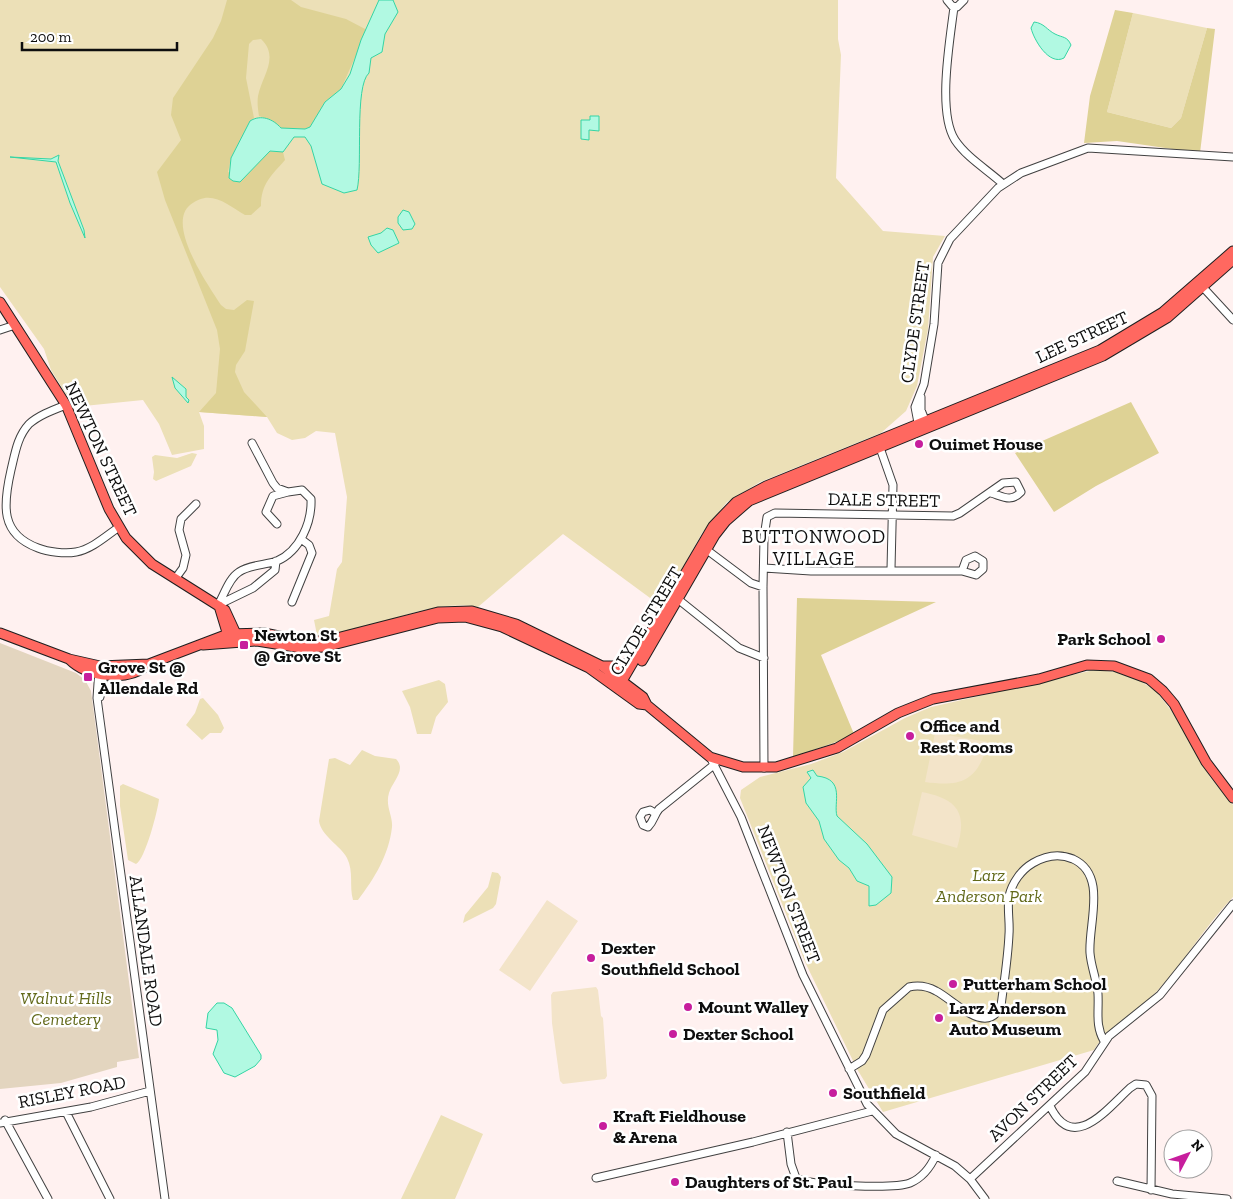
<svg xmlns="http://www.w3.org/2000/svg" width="1233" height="1199" font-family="'Zilla Slab',serif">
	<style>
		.green { fill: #ece0b7 }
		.forest { fill: #ded295 }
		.cemetery { fill: #e3d5bf }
		.pitch { fill: #f3e4c9 }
		.water { fill: #b1f9e2; stroke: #34d5a4 }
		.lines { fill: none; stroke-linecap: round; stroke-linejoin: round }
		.minor-casing { stroke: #414141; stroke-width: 9 }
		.major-casing { stroke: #1f1f1f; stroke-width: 11 }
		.minor { stroke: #fff; stroke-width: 7 }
		.major { stroke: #ff6860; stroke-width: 9 }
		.poi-dot { fill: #c71e9d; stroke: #fff; stroke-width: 2 }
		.labels { text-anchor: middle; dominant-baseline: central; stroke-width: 5; stroke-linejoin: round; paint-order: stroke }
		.street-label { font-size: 18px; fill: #0e0e0e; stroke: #fff }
		.poi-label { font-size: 18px; font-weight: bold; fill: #0e0e0e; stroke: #fff; text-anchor: start }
		.park-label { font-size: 18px; font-style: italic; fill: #636a1b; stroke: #fff }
		.neighbourhood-label { font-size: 19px; letter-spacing: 1px; fill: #0e0e0e; stroke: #fff }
	</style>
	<rect width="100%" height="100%" fill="#fff1f0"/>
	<path class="green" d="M 0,0 L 838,0 L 838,39 L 841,55 L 836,178 L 883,231 L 945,236 L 933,257 L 928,329 L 917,386 L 906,411 L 881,433 L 760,482 L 727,502 L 702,533 L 661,606 L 563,534 L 478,607 C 422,598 372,635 317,635 L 314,620 L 329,616 L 337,569 L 342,562 L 347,497 L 335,433 L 316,431 L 305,438 L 292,440 L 277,433 L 267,417 L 199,412 L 204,426 L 204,449 L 172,455 L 159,424 L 143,400 L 74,407 L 51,370 L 44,349 L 0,287 Z
		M 1133,13 L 1207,28 L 1181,118 L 1171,128 L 1107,112 Z
		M 192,453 L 197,454 L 191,466 L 156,481 L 153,479 L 154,472 L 152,457 L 155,455 L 177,458 Z
		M 1094,670 L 1117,672 L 1137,679 L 1156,691 L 1173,713 L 1210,777 L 1233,805 L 1233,897 C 1205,926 1185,961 1158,990 C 1138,1013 1109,1024 1094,1050 L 883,1112 L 857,1069 L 805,962 L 740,798 L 741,790 L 760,777 L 811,764 L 843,752 L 905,718 L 931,707 Z
		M 439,680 L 445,684 L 448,702 L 436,717 L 431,734 L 417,734 L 410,707 L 402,691 Z
		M 203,698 L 218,715 L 224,728 L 221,733 L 210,733 L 202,740 L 186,725 L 195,713 L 200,699 Z
		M 362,750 L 375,756 L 396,759 C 407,770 392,782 389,793 C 385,806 393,816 392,827 C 389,855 374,879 358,900 L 353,900 C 349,886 354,872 347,858 C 340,845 321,836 319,821 L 329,759 L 335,758 L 350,765 Z
		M 123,784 L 159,799 C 158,810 145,860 136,864 L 128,860 L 120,806 L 120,786 Z
		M 492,872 L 498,873 L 501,877 L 496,904 L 493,908 L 463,923 L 465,915 L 488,887 Z
		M 441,1115 L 483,1134 L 455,1199 L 401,1199 Z"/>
	<path class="forest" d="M 227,0 L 291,0 L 301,7 L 346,19 L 367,30 L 341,89 L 325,102 L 310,127 L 305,129 L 281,128 L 271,120 L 259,116 C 258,109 257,103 258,96 C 262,76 280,57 261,39 L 253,40 L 249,44 L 246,78 L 254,118 L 250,121 L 231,158 L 228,172 L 243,179 L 255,164 L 270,151 L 283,152 L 285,160 C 271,176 261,184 261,206 L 251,215 L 245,215 C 227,205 211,188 190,205 C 166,225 208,285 221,305 L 226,309 L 234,310 L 247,300 L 254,301 L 245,351 L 236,365 L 235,372 L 244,392 L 267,417 L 199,412 L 216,393 L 220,349 L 217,330 L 165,200 L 157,172 L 181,140 L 171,115 L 173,98 L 213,38 L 221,21 Z
		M 1115,10 L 1133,13 L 1107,112 L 1171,128 L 1181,118 L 1207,28 L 1215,29 L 1200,153 L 1117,141 L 1084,143 L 1090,96 Z
		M 1131,402 L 1159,453 L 1096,486 L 1054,512 L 1015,453 Z
		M 797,598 L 936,602 L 821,655 L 854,734 L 836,742 L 793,757 Z"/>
	<path class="cemetery" d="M 0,643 L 76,673 L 85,680 L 91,691 L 139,1058 L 117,1062 L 117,1067 L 61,1083 L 0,1089 Z"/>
	<path class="pitch" d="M 935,733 L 988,742 C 978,781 962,787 925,782 Z
		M 922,792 C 957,799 968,812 957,848 L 912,835 Z
		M 547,900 L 578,921 L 530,991 L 499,970 Z
		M 596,987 L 598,990 L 601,1016 L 603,1018 L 607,1076 L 605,1079 L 563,1084 L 560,1081 L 552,1023 L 551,995 L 553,992 Z"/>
	<path class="water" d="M 379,0 L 393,0 L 398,12 L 385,34 L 382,52 L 371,58 L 369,73 C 354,86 363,166 357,190 L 344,193 L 322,184 L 311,146 L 305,137 L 294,137 L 283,152 L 270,151 L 240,182 L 233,181 L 229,178 L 231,158 L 250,121 C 261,114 273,119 281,128 L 305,129 L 310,127 L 325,102 L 341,89 L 350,74 L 361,40 Z
		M 1034,22 C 1044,23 1047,30 1055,34 C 1063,38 1067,36 1071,45 L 1064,58 C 1049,66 1034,40 1031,28 Z
		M 590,116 L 599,116 L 599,131 L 589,130 L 589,140 L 581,139 L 581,120 L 590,120 Z
		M 59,155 L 58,161 L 84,230 L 85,238 L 70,203 L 56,162 L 10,157 L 51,159 Z
		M 403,210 L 409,212 L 415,224 L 412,229 L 403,230 L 398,223 L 398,217 Z
		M 387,228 L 393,230 L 399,243 L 378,253 L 371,245 L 368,237 L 381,233 Z
		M 172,377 L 186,389 L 186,397 L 189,400 L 188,403 L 175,388 Z
		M 813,770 L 817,776 C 846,779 833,803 837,816 L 867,844 L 892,877 L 891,893 L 876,905 L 869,906 L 869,886 L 857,881 L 849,868 L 839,860 L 824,839 L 819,821 L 806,803 L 803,787 L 811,778 L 807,772 Z
		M 217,1003 L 224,1003 L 232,1008 L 261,1055 L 261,1059 L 255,1066 L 235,1077 L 224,1073 L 213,1054 L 218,1040 L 217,1030 L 206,1028 L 208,1013 Z"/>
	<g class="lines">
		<g class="minor-casing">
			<path id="minor" d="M 947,0 L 952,6 L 957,7 L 964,0
				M 954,7 C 950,40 937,112 955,140 C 967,158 988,170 1003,184
				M 1199,283 L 1233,320
				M 0,330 L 15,325
				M 921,397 L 921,410 L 927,425
				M 66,405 C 53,410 39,415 29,424 C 17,437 15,454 11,470 C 3,505 0,534 38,548 C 48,552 65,554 76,552 C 92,549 106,536 119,527
				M 919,428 L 915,407 L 924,384 L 934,324 L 938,263 L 950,239 L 998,188 L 1021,173 L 1088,148 L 1233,157
				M 252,443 L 273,483 L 277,488 L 288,492 L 273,496 L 266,512 L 277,524
				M 879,445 L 893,485 L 891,569
				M 703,547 L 751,583 L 763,587
				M 764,568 L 811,571 L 962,571 L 966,560 L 975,556 L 983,561 L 983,569 L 976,575 L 962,571
				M 175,579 L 183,568 L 186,555 L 179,530 L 181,519 L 196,504
				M 674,596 L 739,648 L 764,658
				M 292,602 L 312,553 L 309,545 L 301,539
				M 220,604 L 253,588 L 275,570 L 276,561
				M 218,605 C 224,595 229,578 239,572 C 249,565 265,565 277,561 C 300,551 312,522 311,499 L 302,490 L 288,492
				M 99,669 L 97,698 L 165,1199
				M 100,697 L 103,680 L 101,671
				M 710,757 L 741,817 L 803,975 L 867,1104 L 896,1134 L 955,1166 L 970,1179 L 985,1199
				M 764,768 L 763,587 L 764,537 L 767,517 L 775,513 L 953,516 L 960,513 L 1003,483 L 1016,482 L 1021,492 C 1011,503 1002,496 991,493
				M 655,813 L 650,810 L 643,812 L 640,817 L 643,825 L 648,827 C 654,821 654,815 659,809 L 715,764
				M 849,1069 L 862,1061 L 866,1055 L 883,1010 L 909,987 C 918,985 927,986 936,991 C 954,1000 986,1037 1001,1006 C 1004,982 1008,958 1009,934 C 1010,922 1007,909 1009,896 C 1012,883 1021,870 1033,863 C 1045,856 1059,853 1073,859 C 1108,875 1088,924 1090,953 C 1091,967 1097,980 1098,994 C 1099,1012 1095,1025 1104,1041
				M 1050,1106 C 1073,1154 1107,1109 1130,1088 L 1136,1084 L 1146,1085 L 1152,1096 L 1151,1190
				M 66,1112 L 110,1199
				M 5,1120 L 48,1199
				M 0,1123 L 91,1107 L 150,1091
				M 787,1132 L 791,1164 L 796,1178 C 811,1186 895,1189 910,1183 C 922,1178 931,1166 936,1155
				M 596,1178 L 753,1142 L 872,1111
				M 970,1179 L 1085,1072 L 1109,1036 L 1160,995 L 1233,904
				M 1117,1181 L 1172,1194 L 1227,1199"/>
		</g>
		<g class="major-casing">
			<path id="major" d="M 0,302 L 66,405 L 109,509 L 126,538 L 152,564 L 225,610 L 237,636
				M 219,606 L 229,639
				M 0,633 L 69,659 L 100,666 L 149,664
				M 203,645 L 257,641 L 301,648 L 325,647 L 438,618 L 465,617 L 502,627 L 589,668 L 639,704 L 647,705 L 710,757 L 743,767 L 776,767 L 837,748 L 898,713 L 933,699 L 1039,679 L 1087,665 L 1114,666 L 1149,679 L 1163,691 L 1174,704 L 1206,762 L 1233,798
				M 69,659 C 88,678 128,682 149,664 L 228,634 L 264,633 L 303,641 L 325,641 L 438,612 L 472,611 L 516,624 L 602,666 L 643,697 L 647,705
				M 642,661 L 715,535 L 726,521 L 749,501 L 1103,356 L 1167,318 L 1233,260
				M 604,666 L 621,666 L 634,660
				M 618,688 L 713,526 L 736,502 L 766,486 L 1100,350 L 1163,312 L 1233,251"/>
		</g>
		<use href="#minor" class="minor"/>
		<use href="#major" class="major"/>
	</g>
	<g class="poi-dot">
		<circle cx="919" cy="444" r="5"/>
		<circle cx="1161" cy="639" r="5"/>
		<rect x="239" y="640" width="10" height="10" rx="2.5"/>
		<rect x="83" y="672" width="10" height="10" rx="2.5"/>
		<circle cx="910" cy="736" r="5"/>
		<circle cx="591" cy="958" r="5"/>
		<circle cx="953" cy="984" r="5"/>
		<circle cx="688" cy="1007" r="5"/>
		<circle cx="939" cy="1018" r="5"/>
		<circle cx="673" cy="1034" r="5"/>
		<circle cx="833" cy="1093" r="5"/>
		<circle cx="603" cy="1126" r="5"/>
		<circle cx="675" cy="1182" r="5"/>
	</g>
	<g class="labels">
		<g class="street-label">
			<text transform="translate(915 322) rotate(-82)">CLYDE STREET</text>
			<text transform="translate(1082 337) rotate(-25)">LEE STREET</text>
			<text transform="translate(101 449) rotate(65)">NEWTON STREET</text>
			<text transform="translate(884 500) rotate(1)">DALE STREET</text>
			<text transform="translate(646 621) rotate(-59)">CLYDE STREET</text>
			<text transform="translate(789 894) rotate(69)">NEWTON STREET</text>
			<text transform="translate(146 951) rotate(82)">ALLANDALE ROAD</text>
			<text transform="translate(72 1092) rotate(-11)">RISLEY ROAD</text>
			<text transform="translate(1033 1098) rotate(-44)">AVON STREET</text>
		</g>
		<g class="poi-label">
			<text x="929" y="444">Ouimet House</text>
			<text x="254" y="635">Newton St<tspan x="254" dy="21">@ Grove St</tspan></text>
			<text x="1151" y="639" text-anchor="end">Park School</text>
			<text x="98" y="667">Grove St @<tspan x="98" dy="21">Allendale Rd</tspan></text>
			<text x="920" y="726">Office and<tspan x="920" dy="21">Rest Rooms</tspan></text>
			<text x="601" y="948">Dexter<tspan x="601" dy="21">Southfield School</tspan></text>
			<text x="963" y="984">Putterham School</text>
			<text x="698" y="1007">Mount Walley</text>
			<text x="949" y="1008">Larz Anderson<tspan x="949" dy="21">Auto Museum</tspan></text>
			<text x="683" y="1034">Dexter School</text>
			<text x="843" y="1093">Southfield</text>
			<text x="613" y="1116">Kraft Fieldhouse<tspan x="613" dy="21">&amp; Arena</tspan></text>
			<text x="685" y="1182">Daughters of St. Paul</text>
		</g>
		<g class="park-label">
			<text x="989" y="875">Larz<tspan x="989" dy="21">Anderson Park</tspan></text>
			<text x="66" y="998">Walnut Hills<tspan x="66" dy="21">Cemetery</tspan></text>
		</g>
		<g class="neighbourhood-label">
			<text x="814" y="536">BUTTONWOOD<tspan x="814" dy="22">VILLAGE</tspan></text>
		</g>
	</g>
	<g transform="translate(1188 1154) rotate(49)"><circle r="24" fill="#ffffff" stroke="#9f9f9f"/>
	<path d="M0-4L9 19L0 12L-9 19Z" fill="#c71e9d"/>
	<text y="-8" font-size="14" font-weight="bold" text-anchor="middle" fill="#0e0e0e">N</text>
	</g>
	<path d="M22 42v8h155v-8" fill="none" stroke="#0e0e0e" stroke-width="2.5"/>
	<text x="30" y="42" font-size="15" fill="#0e0e0e" stroke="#ffffff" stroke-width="4" paint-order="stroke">200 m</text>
</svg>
